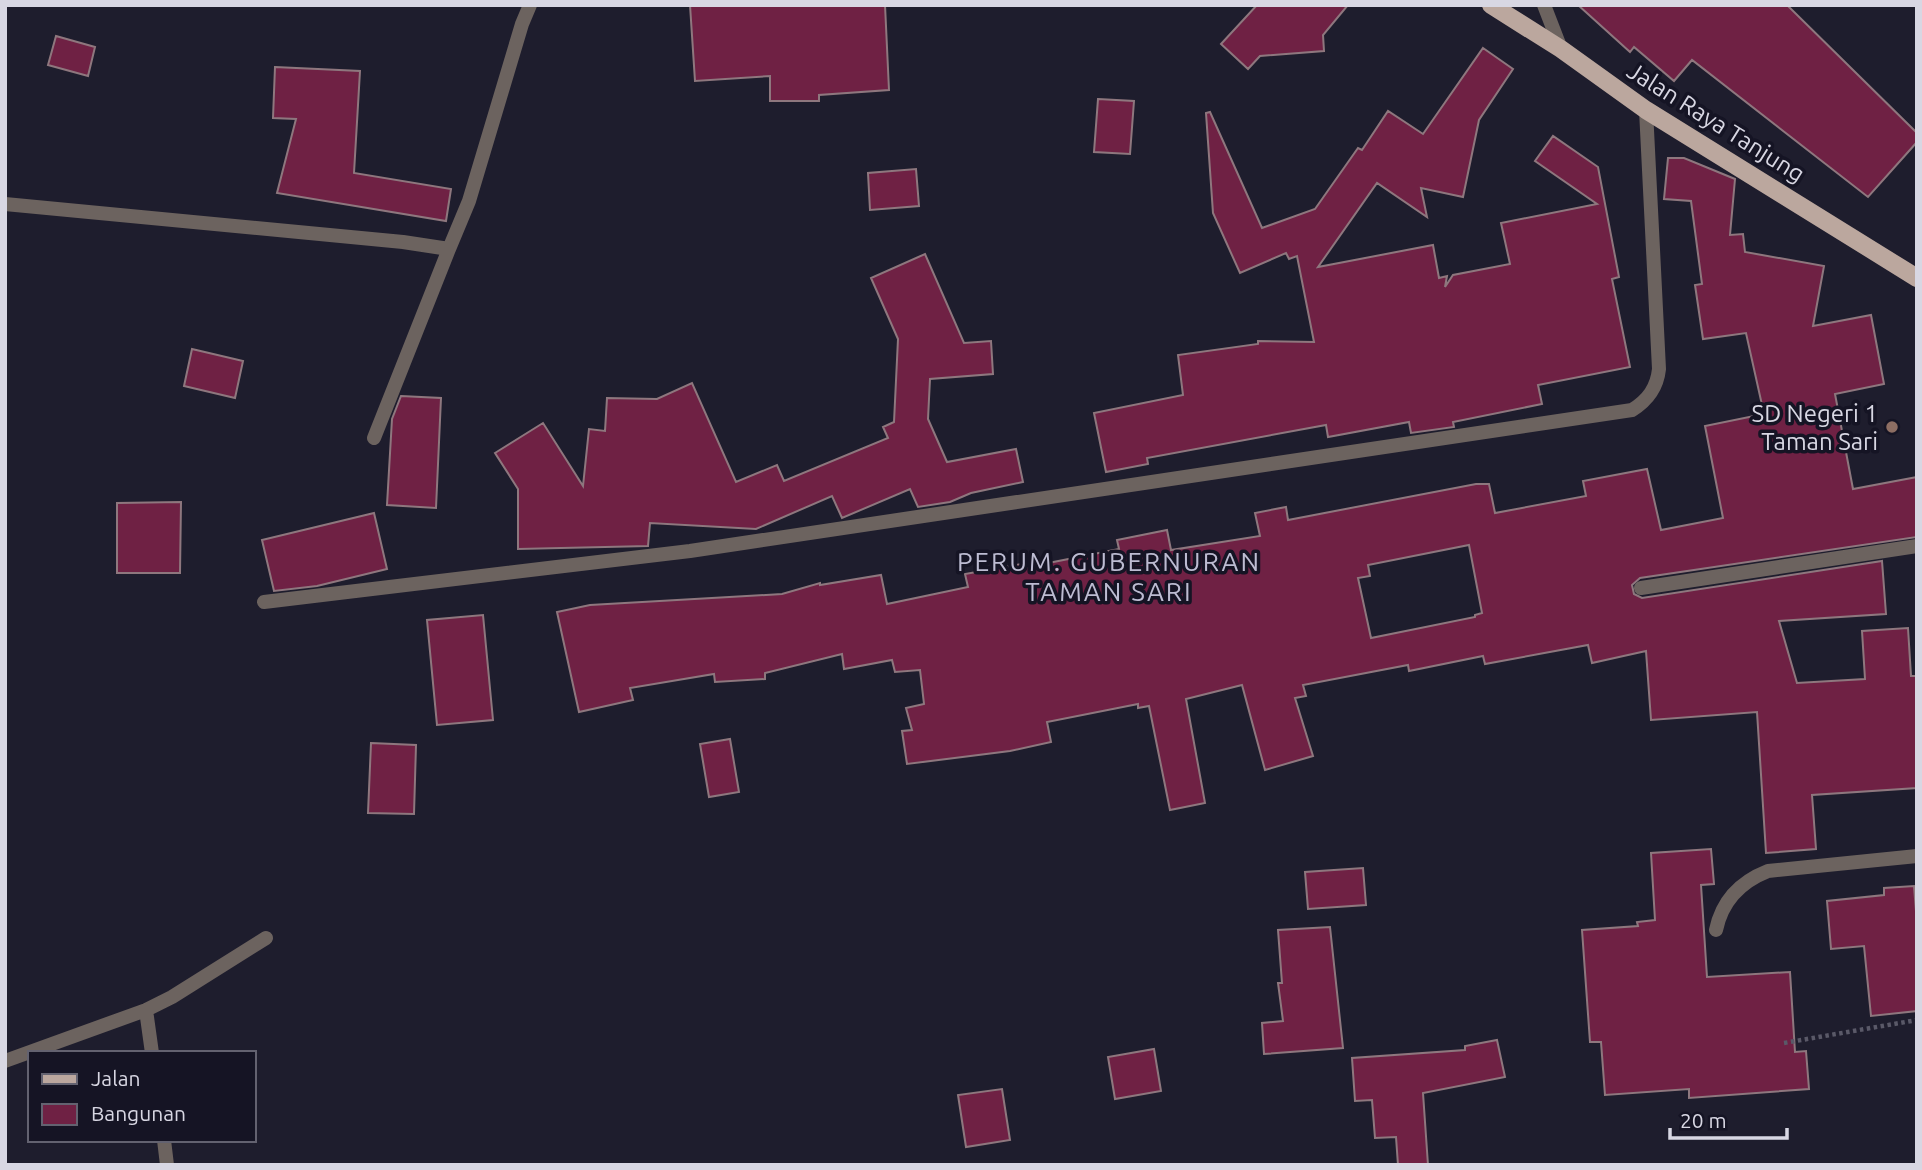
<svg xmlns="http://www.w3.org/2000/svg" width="1922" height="1170" font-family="Ubuntu,sans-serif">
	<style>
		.building { fill: #6f2144; stroke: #8e777e; stroke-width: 2; fill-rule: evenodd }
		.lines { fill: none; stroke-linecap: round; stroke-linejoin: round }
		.path { stroke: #5a5968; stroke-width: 4.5; stroke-dasharray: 3.5 3.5; stroke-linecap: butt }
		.minor { stroke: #6c635f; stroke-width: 14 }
		.primary { stroke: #bba79e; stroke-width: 18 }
		.education-dot { fill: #8d6e63; stroke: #151424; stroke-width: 2.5 }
		.labels { text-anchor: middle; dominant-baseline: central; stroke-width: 7; stroke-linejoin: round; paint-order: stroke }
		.street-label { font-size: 24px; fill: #d8d7e3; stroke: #151424 }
		.poi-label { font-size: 24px; fill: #d8d7e3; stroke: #151424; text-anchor: end }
		.neighbourhood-label { font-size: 26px; letter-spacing: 2px; fill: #bdbcd2; stroke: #151424 }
	</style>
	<rect width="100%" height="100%" fill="#1e1d2d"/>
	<path class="building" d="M 690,5 L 885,5 L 889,90 L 819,95 L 819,101 L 770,101 L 770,76 L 695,81 Z
		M 1257,5 L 1348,5 L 1323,35 L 1324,51 L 1260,56 L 1248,69 L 1221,44 Z
		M 1578,5 L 1787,5 L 1917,133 L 1917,142 L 1868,197 L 1692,60 L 1674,81 L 1634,47 L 1630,52 Z
		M 56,36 L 95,47 L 88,76 L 48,65 Z
		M 1483,48 L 1513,69 L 1479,120 L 1463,197 L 1421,188 L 1427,217 L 1377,183 L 1318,267 L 1433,245 L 1439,278 L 1447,276 L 1445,287 L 1453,275 L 1510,264 L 1501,223 L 1597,204 L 1535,161 L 1553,136 L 1598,167 L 1619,277 L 1612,279 L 1630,367 L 1538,385 L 1542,404 L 1453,422 L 1454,427 L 1411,433 L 1409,422 L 1328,437 L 1326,425 L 1147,458 L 1148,464 L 1106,472 L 1094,413 L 1183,395 L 1178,355 L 1258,344 L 1258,341 L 1314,342 L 1297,256 L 1289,259 L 1286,253 L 1240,273 L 1213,213 L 1206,113 L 1210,112 L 1262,228 L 1315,209 L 1358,148 L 1362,150 L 1388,111 L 1423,134 Z
		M 275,67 L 360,71 L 354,173 L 451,189 L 446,221 L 277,193 L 296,119 L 273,118 Z
		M 1098,99 L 1134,101 L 1130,154 L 1094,152 Z
		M 1668,158 L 1684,158 L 1735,179 L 1730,235 L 1743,234 L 1745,252 L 1824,266 L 1813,326 L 1871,315 L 1884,384 L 1835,394 L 1853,489 L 1917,477 L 1917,537 L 1640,578 L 1632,585 L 1634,594 L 1642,598 L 1882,561 L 1886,614 L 1779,621 L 1797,683 L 1865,679 L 1862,631 L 1908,628 L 1911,676 L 1917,676 L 1917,788 L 1812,795 L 1816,849 L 1766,853 L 1757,712 L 1651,720 L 1646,651 L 1592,663 L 1588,645 L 1485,664 L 1483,656 L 1409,671 L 1408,665 L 1303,685 L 1306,696 L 1295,698 L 1313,756 L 1265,770 L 1242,685 L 1186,699 L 1205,803 L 1170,810 L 1149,706 L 1138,708 L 1138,704 L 1047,722 L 1051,742 L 1010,751 L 907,764 L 902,731 L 912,730 L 906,708 L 924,704 L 920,670 L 895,672 L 892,660 L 844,669 L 842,654 L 765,673 L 765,679 L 715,682 L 714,674 L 630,688 L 633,700 L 579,712 L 557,612 L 590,605 L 782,594 L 820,583 L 820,585 L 881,575 L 887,604 L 968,587 L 965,574 L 1027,563 L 1028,567 L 1119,549 L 1117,540 L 1167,530 L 1171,550 L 1260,536 L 1255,513 L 1286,507 L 1288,520 L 1476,484 L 1489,484 L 1495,513 L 1586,496 L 1583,481 L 1647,469 L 1661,530 L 1723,518 L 1705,426 L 1764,414 L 1746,333 L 1703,339 L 1695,285 L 1702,284 L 1691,201 L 1664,199 ZM 1469,545 L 1482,613 L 1475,615 L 1475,617 L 1371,638 L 1358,578 L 1370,576 L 1368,565 Z
		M 916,169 L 919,206 L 870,210 L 868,173 Z
		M 925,254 L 964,343 L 991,341 L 993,374 L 930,379 L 928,419 L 947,462 L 1016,449 L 1023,482 L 971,493 L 950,502 L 918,507 L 910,489 L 842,518 L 832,496 L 756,529 L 650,523 L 648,546 L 518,549 L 518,489 L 495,453 L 543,423 L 583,486 L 589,429 L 605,431 L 607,398 L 657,399 L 692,383 L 736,482 L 777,465 L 784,481 L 888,438 L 883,427 L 894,422 L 898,339 L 871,278 Z
		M 192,349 L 243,361 L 235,398 L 184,386 Z
		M 401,396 L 441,398 L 436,508 L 387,505 L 392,419 Z
		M 181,502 L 180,573 L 117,573 L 117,503 Z
		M 374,513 L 387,569 L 317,586 L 274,591 L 262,540 Z
		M 483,615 L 493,720 L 437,725 L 427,620 Z
		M 730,739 L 739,792 L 709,797 L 700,744 Z
		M 371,743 L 416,745 L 414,814 L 368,813 Z
		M 1711,849 L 1714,884 L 1701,885 L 1707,977 L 1790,972 L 1795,1052 L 1806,1051 L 1809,1089 L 1689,1098 L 1689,1089 L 1605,1095 L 1601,1042 L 1590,1042 L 1582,930 L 1638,926 L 1637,922 L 1655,920 L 1651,853 Z
		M 1363,868 L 1366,905 L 1308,909 L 1305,872 Z
		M 1914,886 L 1917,924 L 1917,1011 L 1871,1016 L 1864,946 L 1831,949 L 1827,901 L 1884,895 L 1884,888 Z
		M 1330,927 L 1343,1048 L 1264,1054 L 1262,1023 L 1283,1021 L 1278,983 L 1282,983 L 1278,930 Z
		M 1497,1040 L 1505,1077 L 1423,1093 L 1428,1165 L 1398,1165 L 1396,1137 L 1375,1138 L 1372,1100 L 1355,1101 L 1352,1058 L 1465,1050 L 1465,1046 Z
		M 1154,1049 L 1161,1091 L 1115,1099 L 1108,1057 Z
		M 1002,1089 L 1010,1140 L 966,1147 L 958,1095 Z"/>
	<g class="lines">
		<path class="path" d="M 1784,1043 L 1917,1020"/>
		<path class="minor" d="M 1544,5 L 1561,49
			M 5,204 L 403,242 L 449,249 L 469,201 L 522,24 L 530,5
			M 374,438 L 449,249
			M 1641,588 L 1917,546
			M 264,602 L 690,551 L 1632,410 C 1648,400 1657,388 1659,369 L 1646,110
			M 1716,930 C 1722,901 1740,882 1768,871 L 1917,856
			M 146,1010 L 152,1053
			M 5,1061 L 146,1010 L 172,997 L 266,938
			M 164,1140 L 167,1165"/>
		<path class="primary" d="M 1491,5 L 1561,49 L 1646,110 L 1917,278"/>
	</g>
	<circle class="education-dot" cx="1892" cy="427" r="7"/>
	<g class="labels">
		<g class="street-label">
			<text transform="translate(1716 122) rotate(32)">Jalan Raya Tanjung</text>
		</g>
		<g class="poi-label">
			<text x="1878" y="413">SD Negeri 1<tspan x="1878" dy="28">Taman Sari</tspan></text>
		</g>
		<g class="neighbourhood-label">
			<text x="1109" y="561">PERUM. GUBERNURAN<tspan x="1109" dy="30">TAMAN SARI</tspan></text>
		</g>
	</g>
	<rect width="1922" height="1170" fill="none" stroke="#d8d7e3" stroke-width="14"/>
	<rect x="28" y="1051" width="228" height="91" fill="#151424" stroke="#636270" stroke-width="2"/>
	<rect x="42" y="1074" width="35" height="10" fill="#bba79e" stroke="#636270" stroke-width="2"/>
	<text x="91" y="1086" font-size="21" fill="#d8d7e3">Jalan</text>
	<rect x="42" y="1104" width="35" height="21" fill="#6f2144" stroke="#636270" stroke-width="2"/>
	<text x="91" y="1121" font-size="21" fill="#d8d7e3">Bangunan</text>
	<path d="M1670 1128v10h117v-10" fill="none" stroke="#d8d7e3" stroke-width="3.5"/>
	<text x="1680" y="1128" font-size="21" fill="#d8d7e3" stroke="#151424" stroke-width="5" paint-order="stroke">20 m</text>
</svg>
